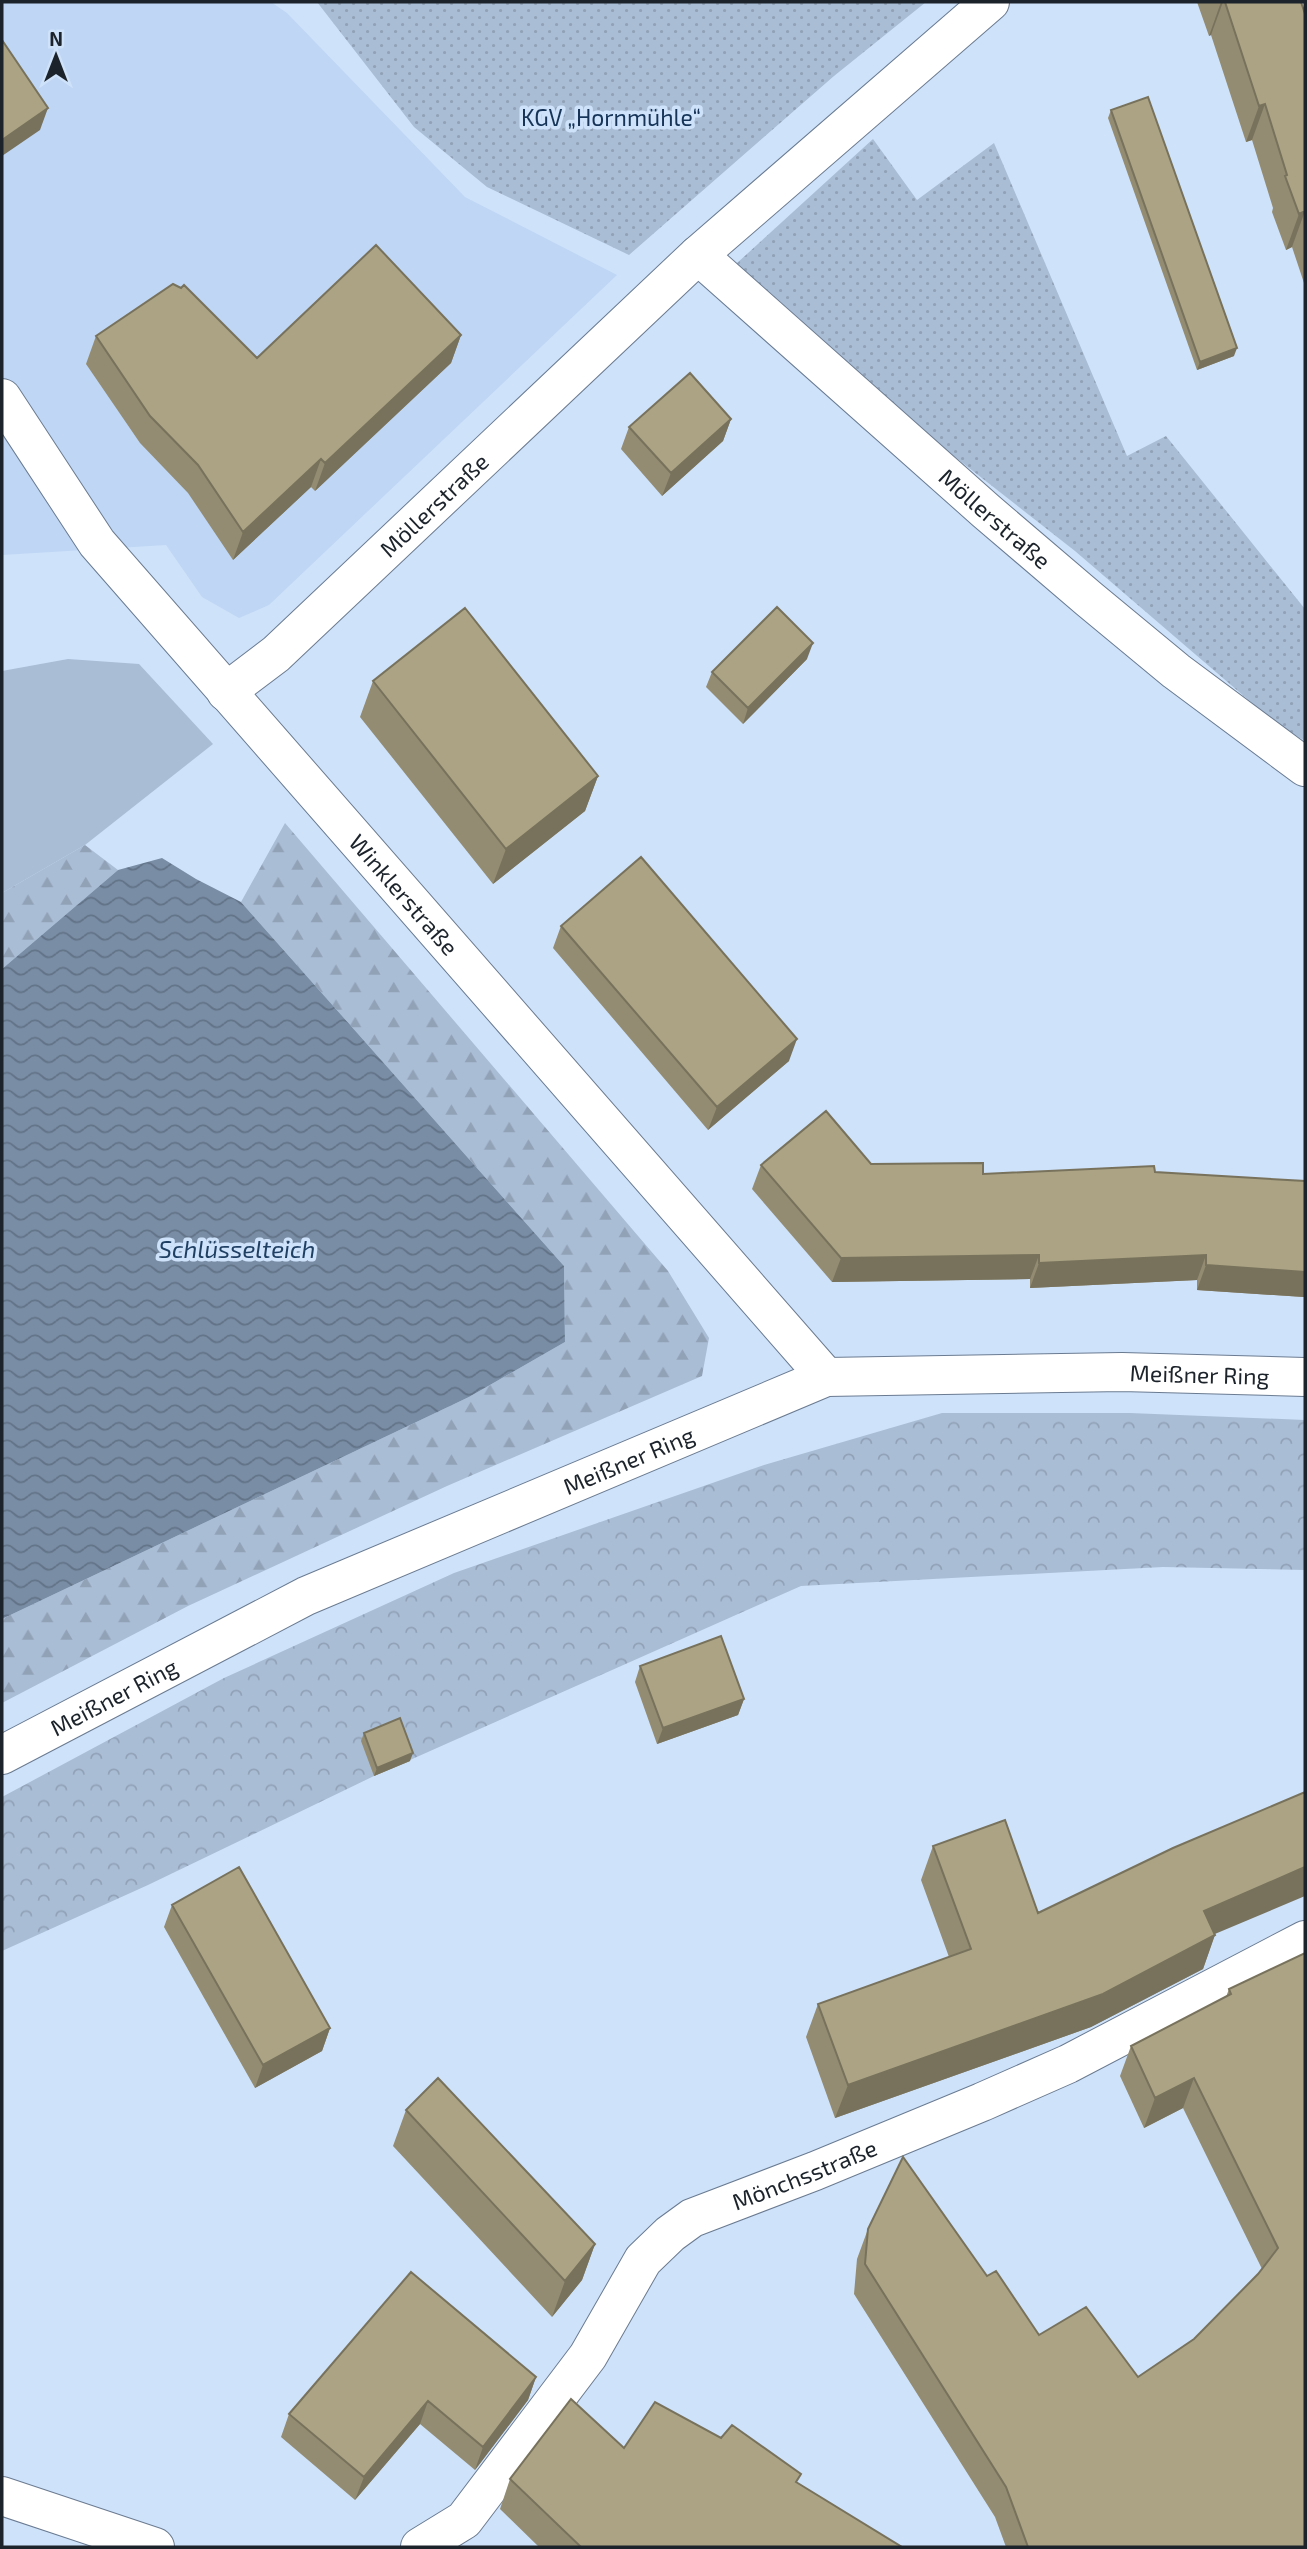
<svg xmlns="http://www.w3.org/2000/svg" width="1307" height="2549" font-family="'Exo 2',sans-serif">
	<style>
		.built { fill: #bfd6f4 }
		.grass { fill: #a9bdd5 }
		.forest { fill: url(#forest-firs) }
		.park { fill: url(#park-crowns) }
		.garden { fill: url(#garden-dots) }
		.water { fill: url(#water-waves) }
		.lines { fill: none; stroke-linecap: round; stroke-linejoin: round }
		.street-casing { stroke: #6a7b91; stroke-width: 40 }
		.secondary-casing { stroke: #6a7b91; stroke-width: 40 }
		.street { stroke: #fff; stroke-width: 38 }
		.secondary { stroke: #fff; stroke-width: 38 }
		.wall { fill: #938c72 }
		.shaded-wall { fill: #78725c }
		.building { fill: #aba384; stroke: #78725c; stroke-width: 2 }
		.labels { text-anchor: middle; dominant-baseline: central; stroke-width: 7; stroke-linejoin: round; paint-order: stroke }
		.park-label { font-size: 23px; fill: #153458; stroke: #cee2fa }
		.street-label { font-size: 23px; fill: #1c232b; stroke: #cee2fa }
		.water-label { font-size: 24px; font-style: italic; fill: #1f3f63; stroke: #cee2fa }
	</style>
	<defs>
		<pattern id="forest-firs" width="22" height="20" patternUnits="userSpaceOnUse" patternTransform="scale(1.75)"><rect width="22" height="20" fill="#a9bdd5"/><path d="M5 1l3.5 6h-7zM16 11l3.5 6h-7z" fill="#91a2b7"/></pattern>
		<pattern id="park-crowns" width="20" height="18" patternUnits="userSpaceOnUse" patternTransform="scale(1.75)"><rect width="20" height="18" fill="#a9bdd5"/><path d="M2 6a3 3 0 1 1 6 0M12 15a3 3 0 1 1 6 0" fill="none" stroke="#91a2b7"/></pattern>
		<pattern id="garden-dots" width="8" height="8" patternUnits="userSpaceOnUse" patternTransform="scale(1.75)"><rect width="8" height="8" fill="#a9bdd5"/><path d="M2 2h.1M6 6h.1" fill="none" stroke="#91a2b7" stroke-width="1.8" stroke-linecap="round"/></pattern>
		<pattern id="water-waves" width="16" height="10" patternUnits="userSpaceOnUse" patternTransform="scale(1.75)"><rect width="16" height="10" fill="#798da5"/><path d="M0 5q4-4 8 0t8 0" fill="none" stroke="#627387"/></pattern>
	</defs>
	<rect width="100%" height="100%" fill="#cee2fa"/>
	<path class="built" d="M 2,2 L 271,2 L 287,13 L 465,197 L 617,275 L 269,605 L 239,618 L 202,597 L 166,545 L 2,555 Z"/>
	<path class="grass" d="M 68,659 L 139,664 L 213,744 L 85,845 L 2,893 L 2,671 Z"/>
	<path class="forest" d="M 285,823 L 668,1271 L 709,1338 L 702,1376 L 447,1486 L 188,1606 L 2,1703 L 2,1619 L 469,1397 L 565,1342 L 564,1266 L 241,902 Z
		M 85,845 L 118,870 L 2,969 L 2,893 Z"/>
	<path class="park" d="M 942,1413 L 1130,1413 L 1305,1420 L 1305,1570 L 1163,1567 L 801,1586 L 374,1776 L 148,1885 L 2,1951 L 2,1797 L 224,1678 L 454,1573 L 764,1465 Z"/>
	<path class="garden" d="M 317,2 L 926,2 L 834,76 L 629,255 L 487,187 L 414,127 Z
		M 873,139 L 917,200 L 994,143 L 1127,456 L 1166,436 L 1305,609 L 1305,741 L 1273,721 L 1075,551 L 932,439 L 736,264 Z"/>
	<path class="water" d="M 162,858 L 196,879 L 241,902 L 564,1266 L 565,1342 L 469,1397 L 2,1619 L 2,969 L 118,870 Z"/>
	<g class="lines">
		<g class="street-casing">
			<g id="street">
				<path id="s1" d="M 698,255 L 986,511 L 1089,599 L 1176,671 L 1305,767"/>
				<path id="s2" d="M 2,398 L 97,543 L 826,1377"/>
				<path id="s3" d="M 226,692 L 276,654 L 698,255 L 990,2"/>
				<path d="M 2,2496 L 155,2547"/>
				<path id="s4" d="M 420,2547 L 464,2520 L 588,2356 L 643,2260 L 670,2234 L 692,2218 L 815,2171 L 982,2102 L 1068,2064 L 1305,1940"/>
			</g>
		</g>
		<g class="secondary-casing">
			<g id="secondary">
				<path id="s5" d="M 2,1755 L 306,1596 L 826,1377 L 1122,1372 L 1305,1377"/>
			</g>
		</g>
		<use href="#street" class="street"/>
		<use href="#secondary" class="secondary"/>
	</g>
	<path class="wall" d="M 1197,2 L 1301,2 L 1305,14 L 1305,286 L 1292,247 L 1286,250 L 1272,212 L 1273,208 L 1252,140 L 1246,142 L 1211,35 L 1209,36 Z
		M 1111,110 L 1234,356 L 1197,370 L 1108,118 Z
		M 461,335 L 451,363 L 315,491 L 311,487 L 233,560 L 188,493 L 140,443 L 86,364 L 96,336 L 257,358 Z
		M 731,419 L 723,441 L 662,496 L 621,449 L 629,427 Z
		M 807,659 L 743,724 L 706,687 L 712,672 Z
		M 373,681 L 598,776 L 585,811 L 493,884 L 360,717 Z
		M 561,926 L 789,1061 L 708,1130 L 553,948 Z
		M 871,1164 L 983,1174 L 1155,1172 L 1305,1181 L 1305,1294 L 1304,1297 L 1197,1290 L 1197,1280 L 1030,1288 L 1030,1279 L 832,1282 L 752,1189 L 761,1165 Z
		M 640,1666 L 744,1699 L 738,1715 L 657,1744 L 635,1682 Z
		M 364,1733 L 410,1761 L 374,1776 L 361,1741 Z
		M 933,1846 L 1038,1913 L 1215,1934 L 1203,1969 L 1091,2027 L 835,2118 L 806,2037 L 818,2004 L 949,1957 L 921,1880 Z
		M 172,1905 L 330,2028 L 322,2051 L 255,2088 L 164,1927 Z
		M 1305,1953 L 1305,2547 L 1006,2547 L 995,2517 L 854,2294 L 857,2259 L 868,2229 L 987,2276 L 1039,2335 L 1138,2377 L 1194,2339 L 1258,2274 L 1262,2269 L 1183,2108 L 1144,2128 L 1120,2076 L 1131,2046 L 1226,1997 L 1229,1989 Z
		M 406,2110 L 595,2244 L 582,2280 L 552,2317 L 393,2146 Z
		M 536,2377 L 528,2400 L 475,2470 L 420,2424 L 355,2500 L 281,2437 L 289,2414 Z
		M 624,2448 L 798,2483 L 902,2547 L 539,2547 L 500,2509 L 510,2479 Z"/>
	<path class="shaded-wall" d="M 1221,2 L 1223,2 L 1211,35 L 1209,36 Z
		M 1265,104 L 1252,140 L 1246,142 L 1259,106 Z
		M 48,108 L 40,130 L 2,156 L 2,140 Z
		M 1305,211 L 1292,247 L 1286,250 L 1299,214 Z
		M 461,335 L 451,363 L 315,491 L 325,463 Z
		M 1237,348 L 1234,356 L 1197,370 L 1200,362 Z
		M 731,419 L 723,441 L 662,496 L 671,473 Z
		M 321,459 L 311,487 L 233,560 L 243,532 Z
		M 813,643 L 807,659 L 743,724 L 748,708 Z
		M 598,776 L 585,811 L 493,884 L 506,849 Z
		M 797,1039 L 789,1061 L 708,1130 L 717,1107 Z
		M 1039,1255 L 1030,1279 L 832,1282 L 841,1258 Z
		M 1206,1255 L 1197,1280 L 1030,1288 L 1039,1263 Z
		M 1206,1265 L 1305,1272 L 1305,1294 L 1304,1297 L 1197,1290 Z
		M 744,1699 L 738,1715 L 657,1744 L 663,1728 Z
		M 413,1753 L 410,1761 L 374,1776 L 377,1768 Z
		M 1305,1867 L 1305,1896 L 1191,1944 L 1204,1911 Z
		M 1215,1935 L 1203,1969 L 1091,2027 L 835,2118 L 848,2085 Z
		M 330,2028 L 322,2051 L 255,2088 L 263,2065 Z
		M 1194,2078 L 1183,2108 L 1144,2128 L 1155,2098 Z
		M 595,2244 L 582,2280 L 552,2317 L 565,2281 Z
		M 536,2377 L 528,2400 L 475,2470 L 483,2447 Z
		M 428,2401 L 420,2424 L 355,2500 L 364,2477 Z"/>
	<path class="building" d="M 1225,2 L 1301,2 L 1305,14 L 1305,213 L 1305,211 L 1299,214 L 1285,176 L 1287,175 L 1265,104 L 1259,106 Z
		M 2,40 L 48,108 L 2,140 Z
		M 1148,97 L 1237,348 L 1200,362 L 1111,110 Z
		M 376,245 L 461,335 L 325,463 L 321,459 L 243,532 L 198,465 L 150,416 L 96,336 L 173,284 L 181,288 L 184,285 L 257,358 Z
		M 690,373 L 731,419 L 671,473 L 629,427 Z
		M 777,607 L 813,643 L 748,708 L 712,672 Z
		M 465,608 L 598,776 L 506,849 L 373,681 Z
		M 641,857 L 797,1039 L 717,1107 L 561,926 Z
		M 826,1111 L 871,1164 L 983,1163 L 983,1174 L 1154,1166 L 1155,1172 L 1305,1181 L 1305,1272 L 1206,1265 L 1206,1255 L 1039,1263 L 1039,1255 L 841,1258 L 761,1165 Z
		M 721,1636 L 744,1699 L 663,1728 L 640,1666 Z
		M 400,1718 L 413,1753 L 377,1768 L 364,1733 Z
		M 1305,1792 L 1305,1867 L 1204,1911 L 1215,1935 L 1103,1994 L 848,2085 L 818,2004 L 971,1949 L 933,1846 L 1005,1820 L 1038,1913 L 1173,1848 Z
		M 239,1867 L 330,2028 L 263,2065 L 172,1905 Z
		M 1305,1953 L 1305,2547 L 1028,2547 L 1006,2487 L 865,2264 L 868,2229 L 903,2157 L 987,2276 L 996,2271 L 1039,2335 L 1086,2307 L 1138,2377 L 1194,2339 L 1258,2274 L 1278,2248 L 1194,2078 L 1155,2098 L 1131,2046 L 1231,1994 L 1229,1989 Z
		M 438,2078 L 595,2244 L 565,2281 L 406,2110 Z
		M 411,2272 L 536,2377 L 483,2447 L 428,2401 L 364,2477 L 289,2414 Z
		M 571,2399 L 624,2448 L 655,2402 L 721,2438 L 732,2425 L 801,2474 L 796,2482 L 902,2547 L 581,2547 L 510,2479 Z"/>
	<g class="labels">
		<g class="park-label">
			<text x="611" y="117">KGV „Hornmühle“</text>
		</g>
		<g class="street-label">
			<text stroke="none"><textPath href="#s3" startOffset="280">Möllerstraße</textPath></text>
			<text stroke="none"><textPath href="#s1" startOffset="397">Möllerstraße</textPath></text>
			<text stroke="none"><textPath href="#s2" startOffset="640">Winklerstraße</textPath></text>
			<text stroke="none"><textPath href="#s5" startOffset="1281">Meißner Ring</textPath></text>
			<text stroke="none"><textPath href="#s5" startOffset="693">Meißner Ring</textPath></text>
			<text stroke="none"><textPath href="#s5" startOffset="126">Meißner Ring</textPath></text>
			<text stroke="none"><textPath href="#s4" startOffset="553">Mönchsstraße</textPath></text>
		</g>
		<g class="water-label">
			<text x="237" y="1248">Schlüsselteich</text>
		</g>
	</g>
	<rect width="1307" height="2549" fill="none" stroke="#1c232b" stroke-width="7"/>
	<g transform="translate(56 56)" stroke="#cee2fa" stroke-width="5" paint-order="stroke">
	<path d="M0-5L12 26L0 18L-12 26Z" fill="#1c232b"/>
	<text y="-10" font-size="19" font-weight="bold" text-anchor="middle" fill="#1c232b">N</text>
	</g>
</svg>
